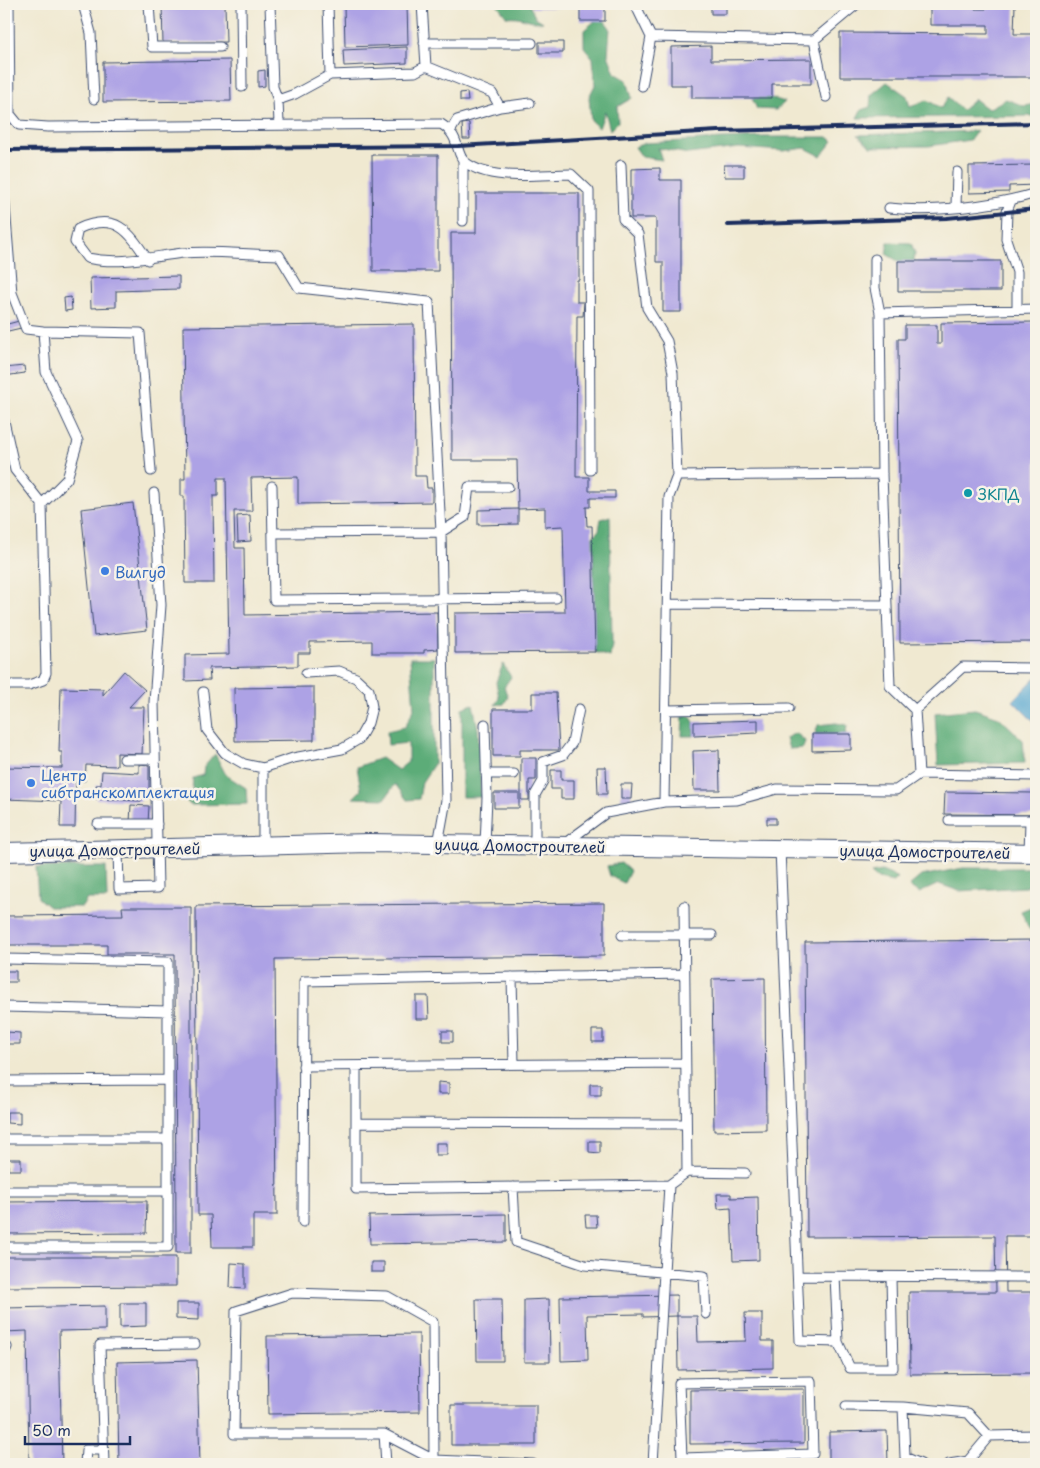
<svg xmlns="http://www.w3.org/2000/svg" width="1040" height="1468" font-family="'Playpen Sans',sans-serif">
	<style>
		.forest { fill: #5cac78; stroke: #3c6e6b }
		.water { fill: #55a6d0; stroke: #386a97 }
		.building { fill: #ada2e5 }
		.lines { fill: none; stroke-linecap: round; stroke-linejoin: round }
		.service-casing { stroke: #3b4b6f; stroke-width: 11 }
		.minor-casing { stroke: #3b4b6f; stroke-width: 20 }
		.service { stroke: #fff; stroke-width: 9 }
		.minor { stroke: #fff; stroke-width: 18 }
		.rail { stroke: #1b2f5e; stroke-width: 4 }
		.culture-dot { fill: #0f9aa8; stroke: #f7f3e8; stroke-width: 2 }
		.shop-dot { fill: #3f7fe0; stroke: #f7f3e8; stroke-width: 2 }
		.labels { text-anchor: middle; dominant-baseline: central; stroke-width: 5; stroke-linejoin: round; paint-order: stroke }
		.culture-label { font-size: 15px; fill: #0d838f; stroke: #f7f3e8; text-anchor: start }
		.shop-label { font-size: 15px; fill: #366cbe; stroke: #f7f3e8; text-anchor: start }
		.street-label { font-size: 15px; fill: #1b2f5e; stroke: #f7f3e8 }
	</style>
	<rect width="100%" height="100%" fill="#f7f3e8"/>
	<filter id="ink" filterUnits="userSpaceOnUse"><feTurbulence type="fractalNoise" baseFrequency=".02" numOctaves="2"/><feDisplacementMap in="SourceGraphic" scale="10" xChannelSelector="R" yChannelSelector="G"/><feConvolveMatrix kernelMatrix="1 2 1 2 8 2 1 2 1" color-interpolation-filters="sRGB"/></filter>
	<filter id="wash" filterUnits="userSpaceOnUse"><feTurbulence type="fractalNoise" baseFrequency=".0096" numOctaves="4" result="noise"/><feDisplacementMap in="SourceGraphic" scale="20" xChannelSelector="R" yChannelSelector="G"/><feGaussianBlur stdDeviation="1.12" result="paint"/><feColorMatrix in="noise" values="0 0 0 0 0 0 0 0 0 0 0 0 0 0 0 0 0 1.4 0 .05"/><feComposite in="paint" operator="in"/></filter>
	<g filter="url(#wash)">
		<rect width="100%" height="100%" fill="#f0e9d1"/>
		<path class="forest" d="M 497,4 L 529,4 L 535,17 L 543,22 C 528,22 521,15 507,17 Z
			M 601,16 L 610,28 L 608,55 L 615,73 L 627,80 L 632,98 L 617,107 L 618,122 L 610,130 L 605,111 L 599,128 L 591,121 L 589,97 L 595,85 L 593,58 L 584,47 L 584,30 Z
			M 887,82 L 907,96 L 910,107 L 927,100 L 941,108 L 948,97 L 962,110 L 975,99 L 988,109 L 1006,99 L 1024,106 L 1036,104 L 1036,116 L 857,118 L 861,110 L 870,107 L 871,95 Z
			M 752,98 L 772,98 L 785,102 L 776,110 L 757,109 Z
			M 977,131 L 970,140 L 929,146 L 871,147 L 858,135 Z
			M 764,137 L 828,137 L 833,141 L 821,156 L 805,148 L 784,151 L 739,148 L 688,154 L 658,148 L 662,160 L 642,157 L 635,147 L 645,143 Z
			M 888,242 L 911,243 L 915,253 L 914,261 L 898,261 L 886,254 Z
			M 610,516 L 612,644 L 610,657 L 595,652 L 593,536 L 599,530 L 601,519 Z
			M 410,658 L 434,658 L 434,764 L 422,782 L 419,799 L 407,800 L 395,784 L 385,799 L 353,798 L 361,790 L 357,767 L 381,758 L 398,770 L 408,762 L 408,743 L 388,745 L 387,731 L 405,727 L 414,709 Z
			M 503,664 L 511,677 L 504,687 L 508,697 L 504,704 L 495,705 L 499,698 L 496,682 Z
			M 473,704 L 478,729 L 481,797 L 462,797 L 462,708 Z
			M 975,709 L 999,717 L 1023,740 L 1025,763 L 938,765 L 935,713 Z
			M 683,714 L 690,716 L 694,722 L 694,736 L 682,736 Z
			M 836,723 L 847,725 L 846,734 L 815,734 L 818,725 Z
			M 796,733 L 805,741 L 803,748 L 789,749 L 786,738 Z
			M 215,754 L 226,775 L 246,788 L 247,804 L 190,805 L 181,795 L 192,791 L 193,778 L 203,775 L 204,767 Z
			M 621,863 L 630,871 L 624,883 L 610,876 L 607,866 Z
			M 36,867 L 106,867 L 107,899 L 87,899 L 82,907 L 49,907 L 38,898 Z
			M 963,868 L 1036,868 L 1036,876 L 1026,887 L 959,891 L 939,884 L 919,893 L 909,886 L 921,876 Z
			M 882,871 L 898,878 L 894,882 L 878,879 L 871,873 Z
			M 1031,907 L 1034,919 L 1036,920 L 1036,931 L 1029,929 L 1021,911 Z"/>
		<path class="water" d="M 1036,677 L 1036,724 L 1013,701 Z"/>
		<g id="blocks">
			<path class="building" d="M 162,4 L 225,4 L 226,42 L 163,43 Z
				M 386,4 L 407,4 L 408,45 L 345,47 L 344,5 Z
				M 532,4 L 579,4 L 579,7 L 532,8 Z
				M 580,4 L 605,4 L 605,21 L 580,21 Z
				M 711,4 L 726,4 L 726,14 L 711,14 Z
				M 930,4 L 975,4 L 975,9 L 986,9 L 986,4 L 1015,4 L 1014,34 L 1036,34 L 1036,77 L 840,77 L 840,33 L 988,34 L 988,25 L 930,25 Z
				M 539,42 L 563,42 L 563,53 L 539,53 Z
				M 711,46 L 711,60 L 811,59 L 811,84 L 772,84 L 772,98 L 692,98 L 692,85 L 671,85 L 671,47 Z
				M 407,47 L 407,63 L 344,66 L 343,50 Z
				M 230,60 L 231,101 L 103,102 L 103,62 Z
				M 265,70 L 265,86 L 258,87 L 258,71 Z
				M 467,92 L 468,101 L 460,101 L 460,93 Z
				M 469,123 L 470,139 L 463,139 L 462,124 Z
				M 372,155 L 438,155 L 438,271 L 373,271 Z
				M 724,165 L 744,165 L 744,177 L 725,177 Z
				M 1036,165 L 1036,185 L 1009,186 L 1009,192 L 969,193 L 969,166 Z
				M 660,168 L 660,180 L 681,180 L 681,312 L 663,312 L 663,262 L 656,262 L 656,218 L 631,218 L 631,169 Z
				M 476,193 L 579,193 L 579,280 L 577,280 L 577,302 L 584,302 L 583,316 L 577,316 L 576,477 L 589,477 L 589,491 L 615,491 L 615,498 L 590,498 L 590,507 L 586,507 L 587,526 L 592,526 L 595,652 L 455,653 L 455,613 L 565,612 L 563,526 L 545,527 L 545,508 L 518,509 L 517,460 L 452,460 L 451,233 L 476,233 Z
				M 898,261 L 1001,261 L 1001,291 L 898,291 Z
				M 179,276 L 179,289 L 116,291 L 116,307 L 91,308 L 90,278 Z
				M 71,297 L 72,310 L 65,311 L 64,298 Z
				M 19,321 L 21,328 L 4,332 L 4,325 Z
				M 1036,322 L 1036,642 L 900,643 L 898,339 L 905,339 L 905,325 L 937,325 L 937,344 L 941,344 L 941,323 Z
				M 414,324 L 415,476 L 426,476 L 427,488 L 432,488 L 432,502 L 298,504 L 298,477 L 251,478 L 252,511 L 234,511 L 235,548 L 244,548 L 245,615 L 437,612 L 438,649 L 424,650 L 424,653 L 372,653 L 372,641 L 310,642 L 310,653 L 298,653 L 298,666 L 209,668 L 210,680 L 185,681 L 185,655 L 229,654 L 226,478 L 218,478 L 218,496 L 213,496 L 214,583 L 185,583 L 184,496 L 181,496 L 181,479 L 185,479 L 183,327 Z
				M 24,366 L 25,373 L 4,376 L 4,368 Z
				M 133,503 L 147,630 L 94,636 L 81,509 Z
				M 518,509 L 518,524 L 478,525 L 478,510 Z
				M 250,515 L 251,541 L 238,542 L 237,516 Z
				M 124,671 L 145,690 L 129,707 L 144,707 L 142,754 L 117,753 L 117,766 L 86,765 L 85,781 L 76,780 L 75,827 L 60,827 L 61,801 L 4,799 L 4,767 L 62,768 L 62,752 L 59,752 L 61,688 L 103,689 L 103,695 Z
				M 314,687 L 314,740 L 235,741 L 234,688 Z
				M 532,693 L 556,693 L 559,750 L 520,750 L 520,756 L 493,756 L 493,709 L 532,709 Z
				M 758,720 L 758,733 L 694,736 L 694,722 Z
				M 812,734 L 851,734 L 851,750 L 812,751 Z
				M 719,750 L 720,790 L 694,790 L 693,751 Z
				M 521,758 L 536,758 L 536,780 L 529,780 L 529,800 L 521,800 Z
				M 139,764 L 149,765 L 149,793 L 141,792 L 141,801 L 96,799 L 96,785 L 101,785 L 102,771 L 139,773 Z
				M 597,767 L 606,767 L 607,794 L 598,794 Z
				M 551,770 L 561,770 L 561,780 L 574,780 L 574,799 L 561,799 L 561,789 L 551,789 Z
				M 621,784 L 632,784 L 631,799 L 621,799 Z
				M 945,792 L 1036,793 L 1036,815 L 944,814 Z
				M 494,793 L 519,793 L 519,808 L 494,808 Z
				M 131,805 L 149,806 L 148,823 L 130,822 Z
				M 767,818 L 776,818 L 776,824 L 767,824 Z
				M 604,903 L 604,956 L 275,959 L 277,1215 L 253,1215 L 253,1247 L 212,1247 L 211,1215 L 198,1215 L 196,906 Z
				M 122,907 L 191,907 L 191,1253 L 176,1253 L 175,954 L 107,954 L 107,945 L 4,945 L 4,916 L 123,915 Z
				M 1036,940 L 1036,1236 L 1005,1236 L 1006,1292 L 1036,1292 L 1036,1373 L 910,1374 L 909,1292 L 996,1292 L 995,1236 L 807,1237 L 805,942 Z
				M 5,971 L 16,971 L 16,982 L 4,982 Z
				M 765,978 L 766,1130 L 714,1131 L 712,979 Z
				M 416,996 L 428,996 L 429,1019 L 416,1019 Z
				M 592,1030 L 603,1030 L 603,1042 L 592,1042 Z
				M 442,1031 L 453,1031 L 453,1042 L 442,1042 Z
				M 7,1032 L 20,1033 L 20,1044 L 7,1044 Z
				M 438,1082 L 449,1083 L 449,1094 L 438,1094 Z
				M 590,1084 L 601,1084 L 601,1095 L 590,1095 Z
				M 7,1112 L 20,1112 L 20,1124 L 7,1123 Z
				M 589,1141 L 600,1141 L 600,1153 L 589,1152 Z
				M 436,1143 L 447,1143 L 447,1155 L 436,1155 Z
				M 8,1159 L 21,1159 L 21,1170 L 8,1170 Z
				M 717,1194 L 731,1194 L 731,1198 L 758,1197 L 759,1260 L 733,1261 L 731,1208 L 718,1209 Z
				M 147,1201 L 146,1233 L 4,1234 L 4,1202 Z
				M 506,1214 L 506,1242 L 370,1244 L 369,1216 Z
				M 585,1215 L 596,1215 L 597,1227 L 586,1227 Z
				M 4,1257 L 176,1257 L 176,1286 L 4,1287 Z
				M 371,1262 L 384,1262 L 384,1272 L 371,1272 Z
				M 231,1263 L 245,1264 L 245,1289 L 230,1288 Z
				M 677,1295 L 677,1316 L 697,1316 L 698,1342 L 746,1341 L 745,1313 L 762,1313 L 762,1341 L 773,1341 L 773,1368 L 678,1370 L 677,1316 L 643,1317 L 643,1314 L 587,1315 L 588,1360 L 561,1361 L 560,1297 Z
				M 476,1299 L 502,1299 L 503,1361 L 477,1361 Z
				M 549,1299 L 550,1362 L 524,1362 L 524,1300 Z
				M 120,1303 L 146,1303 L 146,1326 L 120,1327 Z
				M 176,1303 L 199,1303 L 199,1320 L 176,1319 Z
				M 105,1306 L 105,1330 L 59,1331 L 62,1464 L 29,1464 L 27,1331 L 4,1332 L 4,1308 Z
				M 419,1334 L 420,1412 L 268,1414 L 267,1336 Z
				M 197,1360 L 200,1464 L 119,1464 L 117,1362 Z
				M 804,1389 L 804,1443 L 690,1444 L 690,1390 Z
				M 451,1405 L 536,1405 L 536,1445 L 451,1445 Z
				M 887,1431 L 888,1464 L 803,1464 L 803,1461 L 829,1461 L 829,1432 Z"/>
		</g>
	</g>
	<g filter="url(#ink)">
		<use href="#blocks" fill-opacity="0" stroke="#3b4b6f" stroke-width="1"/>
		<g class="lines">
			<g class="service-casing">
				<path id="service" d="M 83,4 L 91,33 L 94,99
					M 149,4 L 152,47 L 220,47
					M 241,4 L 242,87
					M 270,4 L 273,87 L 278,100 L 279,124
					M 328,4 L 330,75 L 415,72 L 426,66 L 422,4
					M 635,4 L 651,37 L 642,86
					M 651,37 L 814,40 L 857,4
					M 814,40 L 826,97
					M 424,43 L 532,43
					M 426,66 L 492,93 L 500,107
					M 278,100 L 295,94 L 330,75
					M 10,114 L 19,125 L 48,127 L 441,124 C 461,136 455,154 465,162 C 490,182 540,174 571,174 L 589,191 L 590,470
					M 4,121 L 10,114 L 9,4
					M 451,130 L 457,120 L 500,107 L 530,103
					M 621,165 L 623,219 L 638,234 L 647,308 L 667,341 L 673,373 L 677,476 L 669,497 L 664,802
					M 4,194 L 12,293 L 26,329 L 43,331 L 140,333 L 151,471
					M 1011,201 L 1007,211 L 1006,239 L 1017,272 L 1017,309
					M 956,206 L 957,172
					M 889,208 C 932,213 995,206 1036,193
					M 463,221 L 463,161
					M 875,259 L 875,288 L 880,313
					M 148,260 C 128,230 116,212 78,229 L 75,242 L 87,258 C 120,265 150,257 183,253 C 214,250 248,255 279,255 L 299,288 L 429,302 L 441,532 L 446,800 L 438,844
					M 4,421 L 15,470 L 42,504 L 46,673 L 43,680 L 29,685 L 4,685
					M 677,476 L 882,474
					M 272,486 L 274,600 L 556,598
					M 42,504 L 67,479 L 78,441 L 46,372 L 43,331
					M 273,533 L 441,532 L 465,517 L 469,487 L 508,487
					M 668,604 L 886,605
					M 203,692 L 207,730 L 225,753 L 244,764 L 263,768 L 293,758 L 342,749 L 359,739 L 368,723 L 372,707 L 369,690 L 356,678 L 339,671 L 306,673
					M 666,710 L 789,708
					M 915,710 L 963,667 L 1036,668
					M 124,759 L 155,759
					M 263,768 L 263,845
					M 486,774 L 514,774
					M 919,774 L 1036,776
					M 949,820 L 1036,820
					M 98,824 L 157,824
					M 485,844 L 487,798 L 485,724
					M 564,844 L 606,813 L 664,802 L 737,800 L 777,789 L 896,790 L 919,774 L 915,710 L 890,686 L 882,474 L 880,313 L 1036,309
					M 535,845 L 535,795 L 543,781 L 543,762 L 563,755 L 572,743 L 579,709
					M 118,849 L 119,889 L 158,888 L 154,702 L 161,605 L 154,493
					M 780,849 L 800,1341 L 838,1342 L 850,1368 L 893,1368 L 891,1277
					M 1029,853 L 1030,821
					M 622,935 L 712,935
					M 4,959 L 168,962 L 168,1247 L 4,1247
					M 512,977 L 514,1064
					M 4,1007 L 168,1011
					M 303,1066 L 685,1063
					M 356,1066 L 356,1189 L 669,1185 L 687,1172 L 684,906
					M 4,1081 L 168,1080
					M 356,1123 L 686,1124
					M 4,1139 L 168,1139
					M 687,1172 L 745,1173
					M 513,1187 L 516,1242 L 585,1265 L 704,1276 L 706,1314
					M 4,1191 L 168,1191
					M 303,1222 L 304,981 L 684,974
					M 798,1276 L 1036,1277
					M 835,1276 L 838,1342
					M 4,1353 L 7,1347
					M 846,1406 L 903,1407 L 968,1413 L 989,1436 L 1036,1435
					M 903,1407 L 905,1457 L 921,1464
					M 384,1434 L 386,1464
					M 434,1460 L 433,1322 L 387,1296 L 292,1293 L 236,1311 L 234,1434 L 384,1434 L 434,1460 L 533,1464
					M 85,1464 L 86,1450 L 103,1450
					M 104,1464 L 100,1345 L 195,1344
					M 653,1464 L 669,1185
					M 680,1464 L 682,1458 L 679,1383 L 811,1381 L 813,1454 L 682,1458
					M 949,1464 L 968,1461 L 989,1436"/>
			</g>
			<g class="minor-casing">
				<path id="minor" d="M 4,852 L 369,843 L 1036,853"/>
			</g>
			<use href="#service" class="service"/>
			<use href="#minor" class="minor"/>
			<path class="rail" d="M 4,150 L 458,146 L 718,131 L 1036,123
				M 728,225 L 947,218 L 1036,209"/>
		</g>
	</g>
	<circle class="culture-dot" cx="968" cy="493" r="5"/>
	<g class="shop-dot">
		<circle cx="105" cy="571" r="5"/>
		<circle cx="31" cy="783" r="5"/>
	</g>
	<g class="labels">
		<g class="culture-label">
			<text x="978" y="493">ЗКПД</text>
		</g>
		<g class="shop-label">
			<text x="115" y="571">Вилгуд</text>
			<text x="41" y="774">Центр<tspan x="41" dy="17">сибтранскомплектация</tspan></text>
		</g>
		<g class="street-label">
			<text transform="translate(520 845) rotate(1)">улица Домостроителей</text>
			<text transform="translate(115 849) rotate(-1)">улица Домостроителей</text>
			<text transform="translate(925 851) rotate(1)">улица Домостроителей</text>
		</g>
	</g>
	<rect width="1040" height="1468" fill="none" stroke="#f7f3e8" stroke-width="20"/>
	<path d="M25 1436v8h105v-8" fill="none" stroke="#1b2f5e" stroke-width="2.5"/>
	<text x="32" y="1436" font-size="15" fill="#1b2f5e" stroke="#f7f3e8" stroke-width="4" paint-order="stroke">50 m</text>
</svg>
